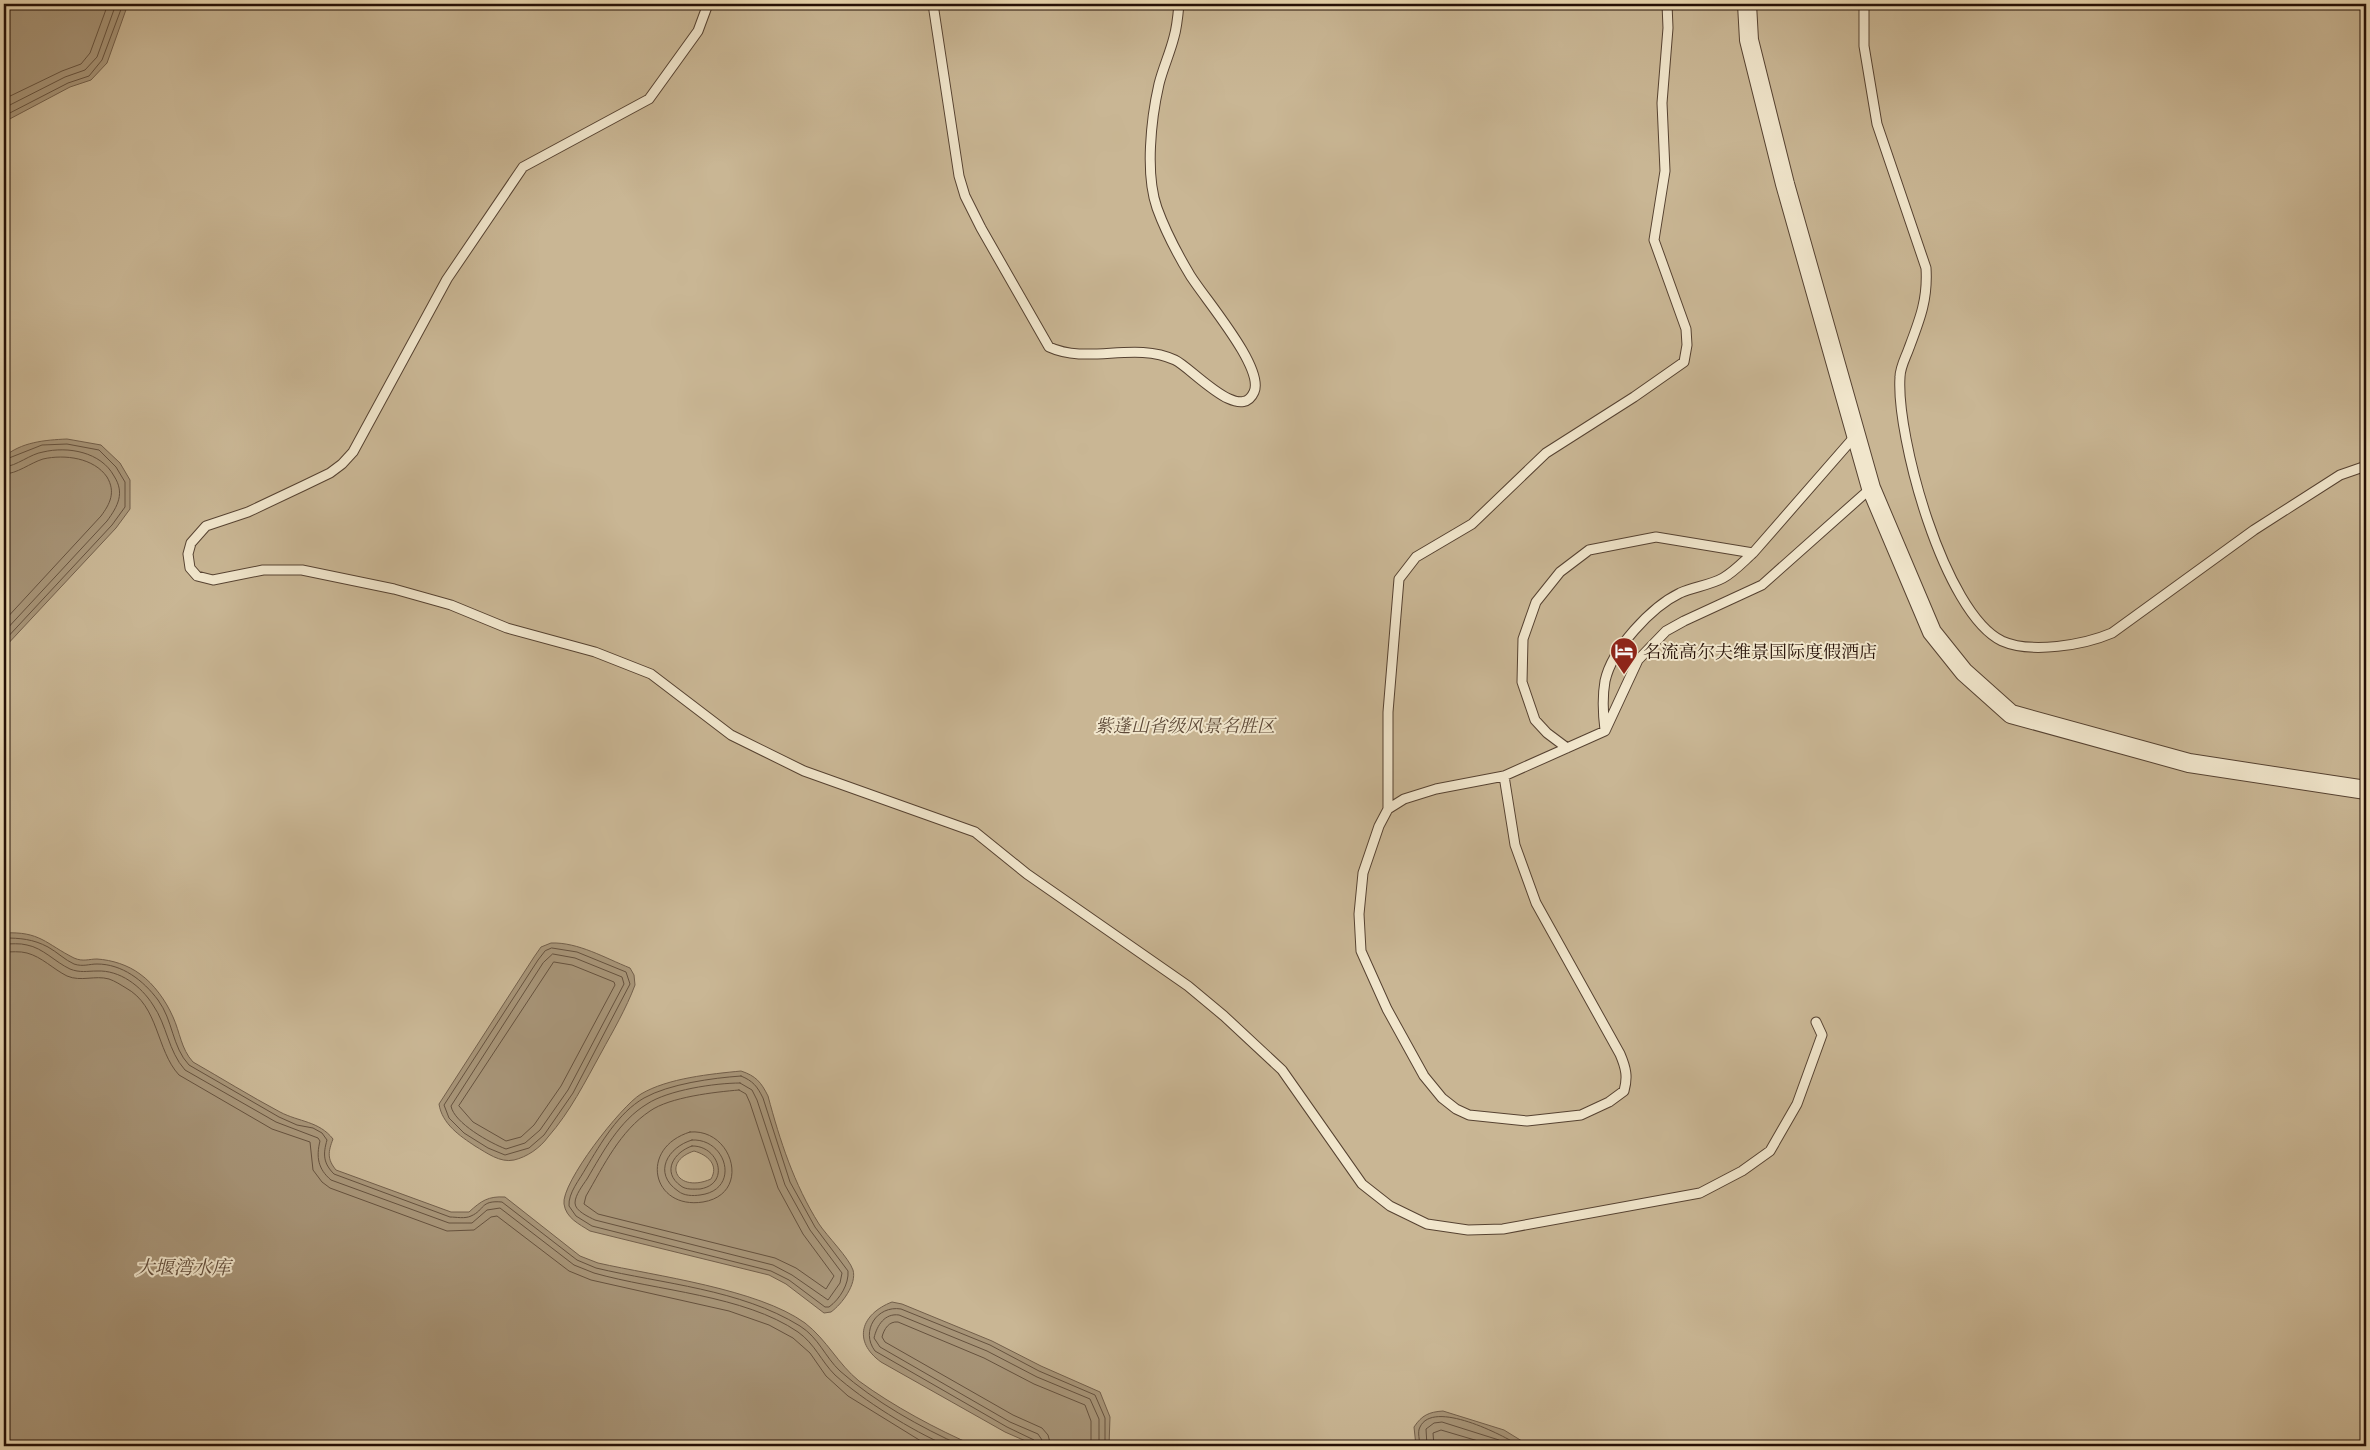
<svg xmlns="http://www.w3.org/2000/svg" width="2370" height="1450" font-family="'Gentium Book Plus','Noto Serif SC',serif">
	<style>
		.green { fill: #c9b694; stroke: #77634d }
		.water { fill: #a79477; stroke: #735f4a; fill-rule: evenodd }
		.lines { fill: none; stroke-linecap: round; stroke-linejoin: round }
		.shore { stroke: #66523e; stroke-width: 1 }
		.lane-casing { stroke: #564231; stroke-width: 11 }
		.street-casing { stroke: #564231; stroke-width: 20 }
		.lane { stroke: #f1e6cc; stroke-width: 9 }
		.street { stroke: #f1e6cc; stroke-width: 18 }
		.labels { text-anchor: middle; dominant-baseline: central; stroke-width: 4; stroke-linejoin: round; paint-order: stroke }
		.poi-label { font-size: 18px; fill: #251006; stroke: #f1e6cc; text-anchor: start }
		.park-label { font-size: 18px; font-style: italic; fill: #5e4a38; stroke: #f1e6cc }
		.water-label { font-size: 19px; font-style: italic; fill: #604b39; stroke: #f1e6cc }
	</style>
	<rect width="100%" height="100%" fill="#ead8b1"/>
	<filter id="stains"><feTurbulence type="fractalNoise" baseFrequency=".004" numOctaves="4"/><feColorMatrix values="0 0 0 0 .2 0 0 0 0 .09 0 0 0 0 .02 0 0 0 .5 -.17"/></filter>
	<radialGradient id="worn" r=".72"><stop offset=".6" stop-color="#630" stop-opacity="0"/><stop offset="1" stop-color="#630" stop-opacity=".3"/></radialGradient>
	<path class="green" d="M 4,4 L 2366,4 L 2366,1446 L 4,1446 Z"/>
	<path class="water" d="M 4,4 L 128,4 L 107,63 L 91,80 L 70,87 L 4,122 Z
		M 67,439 L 101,445 L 120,463 L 130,480 L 130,509 L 116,528 L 4,648 L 4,457 C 21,442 45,440 67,439 Z
		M 4,933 C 40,931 46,944 74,958 C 83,962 89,959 97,959 C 112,960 128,965 140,974 C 154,984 166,1001 173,1017 C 180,1032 181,1049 193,1062 C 221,1078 250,1096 280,1112 C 299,1122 319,1121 333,1139 C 328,1152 327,1159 336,1170 L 451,1212 L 469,1212 C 481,1201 488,1196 505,1197 L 580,1256 L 598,1263 C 656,1276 758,1289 805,1323 C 827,1340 838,1364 859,1381 C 893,1406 936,1429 975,1446 L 4,1446 Z
		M 551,943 C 578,942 605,958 630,968 L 634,975 L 635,985 C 626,1009 613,1031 601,1053 C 585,1082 570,1112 548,1137 C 540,1148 527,1157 514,1160 C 500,1163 487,1153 475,1146 C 460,1136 442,1124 439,1104 L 534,957 L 541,947 Z
		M 741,1071 C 756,1076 761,1082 768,1096 C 780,1141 794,1184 819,1224 C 827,1236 849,1258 853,1270 C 857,1284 842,1304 831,1312 L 824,1313 L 786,1284 L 769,1275 L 590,1231 C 579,1224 566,1218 564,1204 C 561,1183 621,1106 641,1094 C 668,1078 711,1074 741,1071 ZM 694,1151 C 708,1155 719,1165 711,1179 C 677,1194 661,1162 694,1151 Z
		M 892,1302 L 902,1304 L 992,1341 L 1041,1366 L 1100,1392 L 1110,1417 L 1109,1446 L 1037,1446 L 1005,1432 L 881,1362 C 852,1341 861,1314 892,1302 Z
		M 1443,1411 L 1504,1430 L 1530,1446 L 1416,1446 L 1414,1427 C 1422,1415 1429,1412 1443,1411 Z"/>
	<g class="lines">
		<path class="shore" d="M 4,99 L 62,71 L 81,64 L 90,53 L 108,4
			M 4,108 L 65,77 L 85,70 L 97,57 L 116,4
			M 4,116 L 68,83 L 89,76 L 102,60 L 123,4
			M 4,460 L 42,445 L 67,444 L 99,450 L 116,467 L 125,482 L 125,507 L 112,525 L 4,641
			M 4,467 C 17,466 30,454 43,452 C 68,446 101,452 114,476 C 125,493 118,506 107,521 L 4,632
			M 4,474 C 17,474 30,463 43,459 C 65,454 94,458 107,477 C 116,492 110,504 101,516 L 4,621
			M 4,938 C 20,938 33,939 48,947 C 57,952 65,960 74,964 C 83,967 89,964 97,964 C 122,964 143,980 158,1000 C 173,1020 172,1047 189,1065 L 279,1117 L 297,1125 L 313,1128 L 322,1133 L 327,1140 C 323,1154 323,1163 334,1174 L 450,1217 C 456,1217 465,1219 471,1216 C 485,1210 480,1200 502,1202 L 577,1260 L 596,1268 C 663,1284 740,1289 800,1326 C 819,1338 825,1357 840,1371 C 875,1402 920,1427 962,1446
			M 4,944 C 11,944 20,943 27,945 C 43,948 55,962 70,969 C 80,973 87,971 97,971 C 120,970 141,986 153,1005 C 167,1025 168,1051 185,1070 L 276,1122 L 318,1138 L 320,1141 C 316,1157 318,1169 331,1180 L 449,1223 L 472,1223 L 487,1210 L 500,1208 L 574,1265 L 594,1273 C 657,1291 744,1295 798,1332 C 815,1344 821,1361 835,1375 C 864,1401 911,1430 947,1446
			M 552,948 L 577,952 L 626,972 L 630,984 L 573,1093 L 544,1135 L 529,1148 L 505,1155 L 488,1148 L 464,1133 L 449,1118 L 444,1105 L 538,960 L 545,951 Z
			M 4,952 C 11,952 20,951 27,953 C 42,957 53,969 67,976 C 81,982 95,975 109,979 C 115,981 121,985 126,988 C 159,1006 156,1050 179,1075 L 272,1129 L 310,1142 L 313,1170 L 322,1182 L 330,1188 L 447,1231 L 474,1230 L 491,1217 L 497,1216 L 569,1271 L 591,1280 L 729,1311 L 769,1325 L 793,1338 L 810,1353 L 826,1376 L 848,1396 L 929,1446
			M 553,954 L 575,958 L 622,977 L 624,984 L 568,1090 L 540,1130 L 525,1143 L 506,1149 C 490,1143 454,1123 451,1106 L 543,963 Z
			M 554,962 L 572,965 L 614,982 L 615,985 L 561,1086 L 534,1125 L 521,1137 L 506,1141 L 473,1122 L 459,1106 Z
			M 741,1076 C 753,1081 757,1086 763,1098 L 790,1182 L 815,1227 L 848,1271 C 849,1284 840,1299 829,1307 L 825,1307 L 789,1280 L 771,1271 L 592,1226 L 576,1216 L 569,1206 C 568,1193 580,1179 586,1168 C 601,1143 618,1113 644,1098 C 669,1084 712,1078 741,1076 Z
			M 740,1083 L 752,1090 L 757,1100 L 785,1185 L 810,1230 L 842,1273 L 840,1283 L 828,1300 L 792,1275 L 773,1265 L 595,1220 C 589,1217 575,1211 575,1203 C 575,1195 583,1185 587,1179 C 603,1152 619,1121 647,1104 C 668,1090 715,1083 740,1083 Z
			M 739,1090 L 746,1094 L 750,1103 L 778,1188 L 803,1234 L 834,1276 L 826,1289 L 796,1268 L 775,1258 L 598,1214 L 584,1204 L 586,1196 C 604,1165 620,1131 650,1111 C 670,1097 715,1092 739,1090 Z
			M 690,1132 C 733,1128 752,1194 703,1202 C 652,1210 638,1148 690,1132 Z
			M 692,1140 C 727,1138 741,1190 700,1195 C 693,1196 684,1196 678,1191 C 652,1173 668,1147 692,1140 Z
			M 692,1146 C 719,1145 731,1184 700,1189 C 694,1189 686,1190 681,1186 C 661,1172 674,1152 692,1146 Z
			M 1037,1446 L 1034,1440 L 1007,1427 L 875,1351 C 860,1331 877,1305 901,1309 L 990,1345 L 1039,1371 L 1095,1395 L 1105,1418 L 1105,1446
			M 1043,1446 L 1042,1440 L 1038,1434 L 1010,1422 L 880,1347 L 874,1338 C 877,1325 885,1313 899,1315 L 987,1351 L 1037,1377 L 1090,1399 L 1099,1419 L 1099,1446
			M 1051,1446 L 1048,1435 L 1042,1428 L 1013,1415 L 885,1342 L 882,1337 C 884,1329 889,1321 898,1322 L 984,1358 L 1034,1384 L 1085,1405 L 1091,1421 L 1091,1446
			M 1420,1446 C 1420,1441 1417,1432 1420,1427 C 1433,1399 1503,1435 1520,1446
			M 1427,1446 L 1426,1429 L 1434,1423 L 1442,1422 L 1499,1440 L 1509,1446
			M 1434,1446 L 1433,1433 L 1441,1430 L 1495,1446"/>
		<g class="lane-casing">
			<path id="lane" d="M 708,4 L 698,31 L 649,99 L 523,167 L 447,279 L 353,452 L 342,464 L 330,473 L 303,486 L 248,512 L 206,526 L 191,543 L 188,554 L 190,568 L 197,576 L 213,580 L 263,570 L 302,570 L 394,589 L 451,605 L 507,628 L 595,652 L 651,674 L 731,735 L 804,771 L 975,832 L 1027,874 L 1188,986 L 1224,1016 L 1282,1070 L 1362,1184 L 1390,1206 L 1427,1224 L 1468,1230 L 1503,1229 L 1700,1193 L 1742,1171 L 1770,1151 L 1797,1104 L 1822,1035 L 1816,1022
				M 933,4 L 959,176 L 965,196 L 981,228 L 1049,347 C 1088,365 1134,341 1175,360 C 1192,368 1240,424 1254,392 C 1265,368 1204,298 1190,275 C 1178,255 1165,230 1157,208 C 1145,174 1151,119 1159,84 C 1163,68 1170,53 1174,37 C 1177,27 1178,15 1179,4
				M 1864,4 L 1864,46 L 1877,124 L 1926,268 C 1928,299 1920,319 1909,348 C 1906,357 1900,367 1900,377 C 1896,436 1944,613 2002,641 C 2031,654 2084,645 2112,633 L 2254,530 L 2340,475 L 2366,466
				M 1605,730 C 1603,714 1602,698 1605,681 C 1612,649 1651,607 1680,593 C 1694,587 1710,585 1723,578 C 1734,572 1744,561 1753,553
				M 1567,748 L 1547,733 L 1535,720 L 1522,682 L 1523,639 L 1536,602 L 1560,572 L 1589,550 L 1656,537 L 1753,553 L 1856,435
				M 1504,776 L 1515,845 L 1536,903 L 1620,1054 C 1626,1068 1628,1077 1624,1091 L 1609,1102 L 1581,1115 L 1527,1121 L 1469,1115 L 1456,1109 L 1442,1098 L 1424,1076 L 1387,1009 L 1361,951 L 1359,914 L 1363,873 L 1379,826 L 1388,809 L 1388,712 L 1399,579 L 1416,557 L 1472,524 L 1546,453 L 1634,397 L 1684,362 L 1687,345 L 1686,329 L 1654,240 L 1665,171 L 1662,103 L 1668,28 L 1667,4
				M 1388,809 L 1404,799 L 1436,789 L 1504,776 L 1605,731 L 1638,660 L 1666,631 L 1684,621 L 1762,585 L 1871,488"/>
		</g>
		<g class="street-casing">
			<path id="street" d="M 1747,4 L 1749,40 L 1785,184 L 1871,488 L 1932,632 L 1964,672 L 2011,714 L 2189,763 L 2366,790"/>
		</g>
		<use href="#lane" class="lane"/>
		<use href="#street" class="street"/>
	</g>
	<defs>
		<g id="hotel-pin" transform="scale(1.4375)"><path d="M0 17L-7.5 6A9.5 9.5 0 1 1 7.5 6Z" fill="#8f2418" stroke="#f1e6cc"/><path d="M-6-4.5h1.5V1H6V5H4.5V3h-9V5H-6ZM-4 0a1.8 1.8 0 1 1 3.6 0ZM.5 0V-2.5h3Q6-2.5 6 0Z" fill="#fff"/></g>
	</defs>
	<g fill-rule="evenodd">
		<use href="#hotel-pin" x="1624" y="651"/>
	</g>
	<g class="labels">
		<g class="poi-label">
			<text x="1643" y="651">名流高尔夫维景国际度假酒店</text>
		</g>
		<g class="park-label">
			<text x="1185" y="725">紫蓬山省级风景名胜区</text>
		</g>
		<g class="water-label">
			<text x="183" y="1267">大堰湾水库</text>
		</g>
	</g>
	<rect width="2370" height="1450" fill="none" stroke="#ead8b1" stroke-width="20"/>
	<rect x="5" y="5" width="2360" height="1440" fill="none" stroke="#251006" stroke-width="2.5"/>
	<rect x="10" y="10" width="2350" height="1430" fill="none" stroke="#251006"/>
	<rect width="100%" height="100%" filter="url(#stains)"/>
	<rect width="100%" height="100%" fill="url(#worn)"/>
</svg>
